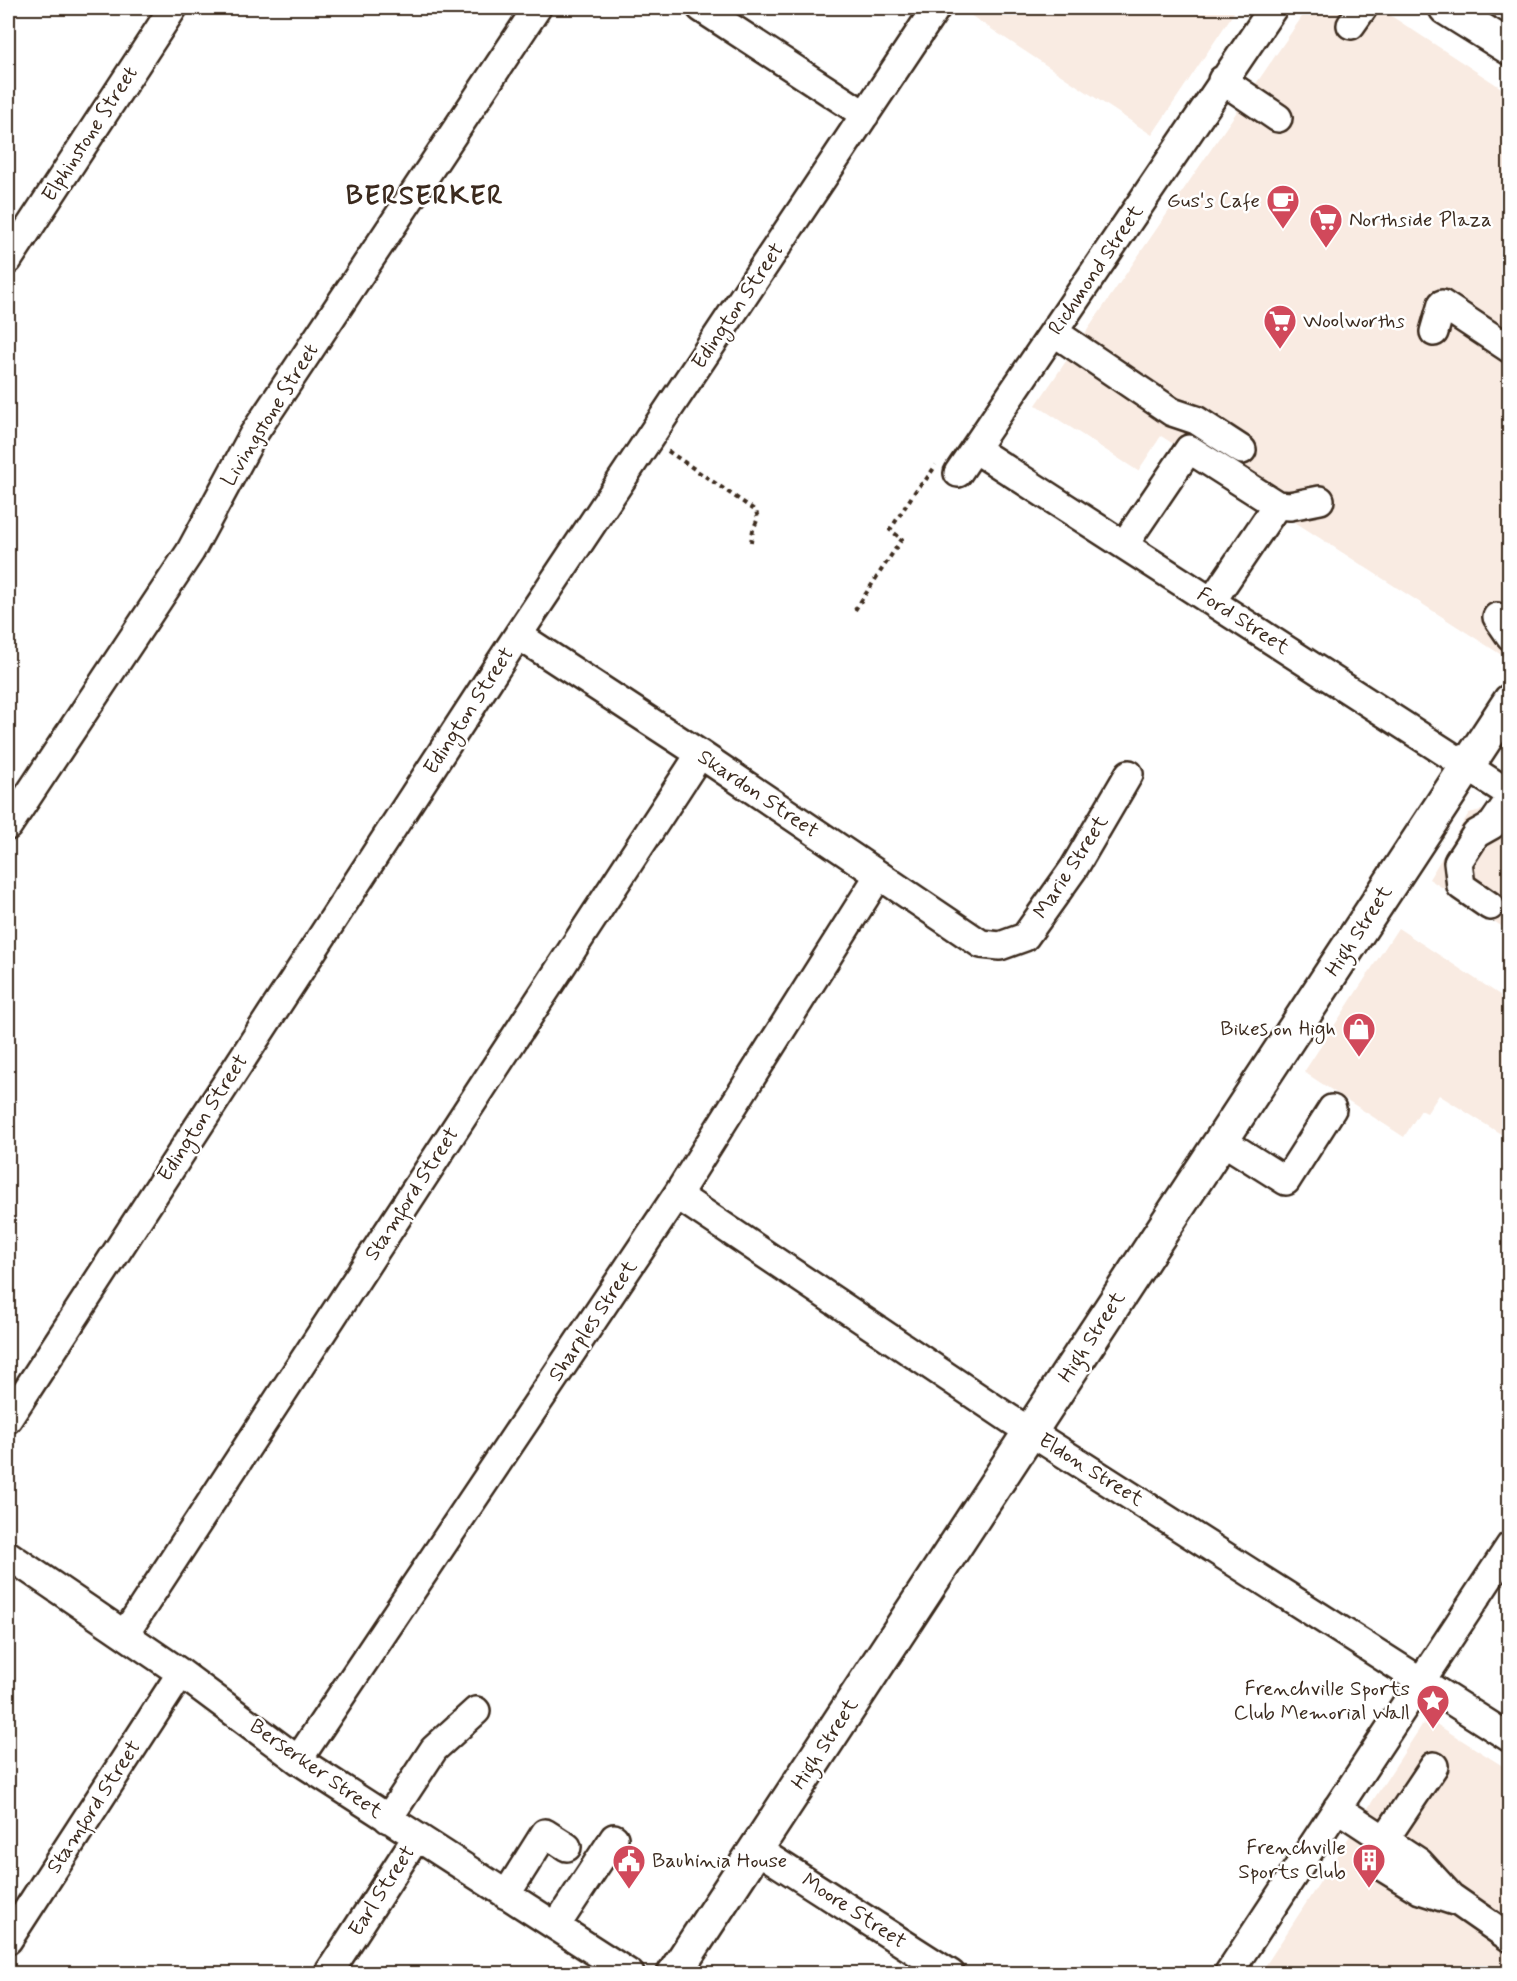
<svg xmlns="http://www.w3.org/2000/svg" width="1517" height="1981" font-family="Mynerve,sans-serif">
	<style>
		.built { fill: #f9ebe2 }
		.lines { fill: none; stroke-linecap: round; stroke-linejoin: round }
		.minor-casing { stroke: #3b2a1e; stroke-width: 32 }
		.major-casing { stroke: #3b2a1e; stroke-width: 38 }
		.path { stroke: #3b2a1e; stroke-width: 4; stroke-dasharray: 4.5 4.5; stroke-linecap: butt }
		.minor { stroke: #fff; stroke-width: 27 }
		.major { stroke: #fff; stroke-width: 33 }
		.labels { text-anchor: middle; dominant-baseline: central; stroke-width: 5; stroke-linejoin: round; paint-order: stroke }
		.street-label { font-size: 21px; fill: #3b2a1e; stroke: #fff }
		.poi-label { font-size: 21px; fill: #3b2a1e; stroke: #fff; text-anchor: end }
		.district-label { font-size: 27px; font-weight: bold; letter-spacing: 1.5px; fill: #3b2a1e; stroke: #fff }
	</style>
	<rect width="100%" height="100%" fill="#fff"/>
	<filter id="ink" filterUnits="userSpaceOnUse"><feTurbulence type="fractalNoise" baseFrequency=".0167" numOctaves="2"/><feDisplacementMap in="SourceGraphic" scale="12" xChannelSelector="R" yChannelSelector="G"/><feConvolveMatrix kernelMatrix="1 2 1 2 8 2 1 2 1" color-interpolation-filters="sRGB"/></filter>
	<g filter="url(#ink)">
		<path class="built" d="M 966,8 L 1237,8 L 1152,135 L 964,11 Z
			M 1308,8 L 1379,8 L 1509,93 L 1510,641 L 1500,654 L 1161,436 L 1138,471 L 1036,405 Z
			M 1481,810 L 1509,828 L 1509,931 L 1429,879 L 1469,813 Z
			M 1398,928 L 1509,1001 L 1510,1128 L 1504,1136 L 1439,1095 L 1427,1113 L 1421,1110 L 1404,1137 L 1304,1072 Z
			M 1433,1722 L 1509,1770 L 1509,1973 L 1260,1974 L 1422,1725 Z"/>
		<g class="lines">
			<g class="minor-casing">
				<path id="minor" d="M 701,8 L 865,115
					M 1351,25 L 1363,8
					M 1222,80 L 1278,118
					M 8,260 L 173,8
					M 1054,332 L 1172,412 L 1196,420 L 1242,450
					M 1434,332 L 1442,304 L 1510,349
					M 975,449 L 1510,794
					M 958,473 L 1273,8
					M 1124,545 L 1189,449 L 1277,505
					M 1212,601 L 1277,505 L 1290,506 L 1320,500
					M 1497,617 L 1510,636
					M 518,635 L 700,754 L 981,944 L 1000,946 L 1025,937 L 1074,868 L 1129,774
					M 8,826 L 190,552 L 253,435 L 537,8
					M 1490,906 L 1461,886 L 1458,862 L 1476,834 L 1492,825 L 1510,799
					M 1221,1140 L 1286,1181 L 1332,1109
					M 677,1195 L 1010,1419 L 1510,1738
					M 8,1419 L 518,635 L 936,8
					M 8,1555 L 181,1673 L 298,1760 L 630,1974
					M 125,1634 L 700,754
					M 298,1760 L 677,1195 L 879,875
					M 1434,1766 L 1371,1860 L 1420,1890 L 1454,1901
					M 1337,1808 L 1419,1862 L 1451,1897 L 1510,1938
					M 388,1819 L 434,1749 L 476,1711
					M 756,1849 L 951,1974
					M 506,1895 L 545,1833 L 567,1847
					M 556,1926 L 614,1838
					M 8,1940 L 181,1673
					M 328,1974 L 416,1838
					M 1228,1974 L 1510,1546"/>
			</g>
			<g class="major-casing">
				<path id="major" d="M 1446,8 L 1510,48
					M 674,1974 L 1510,701"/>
			</g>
			<path class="path" d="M 668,451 L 756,511 L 758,518 L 753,530 L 751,542
				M 855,610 L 902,539 L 890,530 L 918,487 L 925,481 L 936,465"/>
			<use href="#minor" class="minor"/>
			<use href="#major" class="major"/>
		</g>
	</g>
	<defs>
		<g id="cafe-pin" transform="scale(1.725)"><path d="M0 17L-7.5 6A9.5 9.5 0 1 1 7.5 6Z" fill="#d1495b" stroke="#fff"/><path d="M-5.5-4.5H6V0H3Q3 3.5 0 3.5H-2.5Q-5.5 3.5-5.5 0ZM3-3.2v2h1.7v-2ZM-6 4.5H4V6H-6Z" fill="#fff"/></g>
		<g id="supermarket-pin" transform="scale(1.725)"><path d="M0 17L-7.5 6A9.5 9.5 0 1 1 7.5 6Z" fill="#d1495b" stroke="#fff"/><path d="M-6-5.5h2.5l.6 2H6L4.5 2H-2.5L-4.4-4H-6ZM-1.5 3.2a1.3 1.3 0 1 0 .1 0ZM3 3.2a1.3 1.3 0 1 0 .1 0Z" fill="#fff"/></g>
		<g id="shop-pin" transform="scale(1.725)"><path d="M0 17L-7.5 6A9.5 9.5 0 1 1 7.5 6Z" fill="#d1495b" stroke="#fff"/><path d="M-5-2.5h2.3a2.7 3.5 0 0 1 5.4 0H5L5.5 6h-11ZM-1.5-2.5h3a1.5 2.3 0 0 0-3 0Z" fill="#fff"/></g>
		<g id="sight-pin" transform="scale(1.725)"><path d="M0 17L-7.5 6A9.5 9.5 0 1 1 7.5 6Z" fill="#d1495b" stroke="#fff"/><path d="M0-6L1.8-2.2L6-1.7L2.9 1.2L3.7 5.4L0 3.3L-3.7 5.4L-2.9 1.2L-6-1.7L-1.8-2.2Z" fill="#fff"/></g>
		<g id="building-pin" transform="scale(1.725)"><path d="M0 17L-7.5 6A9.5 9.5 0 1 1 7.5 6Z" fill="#d1495b" stroke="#fff"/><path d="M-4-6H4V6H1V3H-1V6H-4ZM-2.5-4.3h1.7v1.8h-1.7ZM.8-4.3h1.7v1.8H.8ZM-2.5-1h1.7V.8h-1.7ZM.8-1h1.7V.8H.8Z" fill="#fff"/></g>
		<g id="civic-pin" transform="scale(1.725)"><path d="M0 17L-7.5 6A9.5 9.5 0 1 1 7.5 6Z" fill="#d1495b" stroke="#fff"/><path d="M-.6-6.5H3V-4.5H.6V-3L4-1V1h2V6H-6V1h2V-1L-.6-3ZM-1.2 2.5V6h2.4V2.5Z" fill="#fff"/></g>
	</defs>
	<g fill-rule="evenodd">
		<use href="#cafe-pin" x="1283" y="201"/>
		<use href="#supermarket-pin" x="1326" y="220"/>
		<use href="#supermarket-pin" x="1280" y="321"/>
		<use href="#shop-pin" x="1359" y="1029"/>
		<use href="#sight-pin" x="1433" y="1701"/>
		<use href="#building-pin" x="1369" y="1860"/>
		<use href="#civic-pin" x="629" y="1861"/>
	</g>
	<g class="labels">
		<g class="street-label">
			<text transform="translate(90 134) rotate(-57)">Elphinstone Street</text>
			<text transform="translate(1096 270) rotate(-56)">Richmond Street</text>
			<text transform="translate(738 306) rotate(-56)">Edington Street</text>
			<text transform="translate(270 415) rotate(-58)">Livingstone Street</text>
			<text transform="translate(1243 621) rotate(33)">Ford Street</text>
			<text transform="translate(469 711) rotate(-57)">Edington Street</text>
			<text transform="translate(758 794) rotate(34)">Skardon Street</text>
			<text transform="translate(1071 867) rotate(-57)">Marie Street</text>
			<text transform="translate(1359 931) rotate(-57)">High Street</text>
			<text transform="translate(203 1118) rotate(-57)">Edington Street</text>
			<text transform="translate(412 1194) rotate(-57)">Stamford Street</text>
			<text transform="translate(593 1321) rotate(-56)">Sharples Street</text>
			<text transform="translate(1092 1337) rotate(-57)">High Street</text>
			<text transform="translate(1091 1470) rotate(32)">Eldon Street</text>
			<text transform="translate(825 1744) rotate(-57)">High Street</text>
			<text transform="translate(316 1769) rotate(35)">Berserker Street</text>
			<text transform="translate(94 1807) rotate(-57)">Stamford Street</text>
			<text transform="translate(382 1891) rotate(-57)">Earl Street</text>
			<text transform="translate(854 1911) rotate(33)">Moore Street</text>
		</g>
		<g class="poi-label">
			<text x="1260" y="201">Gus's Cafe</text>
			<text x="1349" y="220" text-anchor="start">Northside Plaza</text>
			<text x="1303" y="321" text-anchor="start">Woolworths</text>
			<text x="1336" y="1029">Bikes on High</text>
			<text x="1410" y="1689">Frenchville Sports<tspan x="1410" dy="24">Club Memorial Wall</tspan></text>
			<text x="1346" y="1848">Frenchville<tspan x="1346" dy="24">Sports Club</tspan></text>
			<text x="652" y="1861" text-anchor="start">Bauhinia House</text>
		</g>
		<g class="district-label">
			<text x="425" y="196">BERSERKER</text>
		</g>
	</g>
	<rect width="1517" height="1981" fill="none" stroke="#fff" stroke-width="30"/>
	<rect x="15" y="15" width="1487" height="1951" fill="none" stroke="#3b2a1e" stroke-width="2" filter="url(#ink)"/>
</svg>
